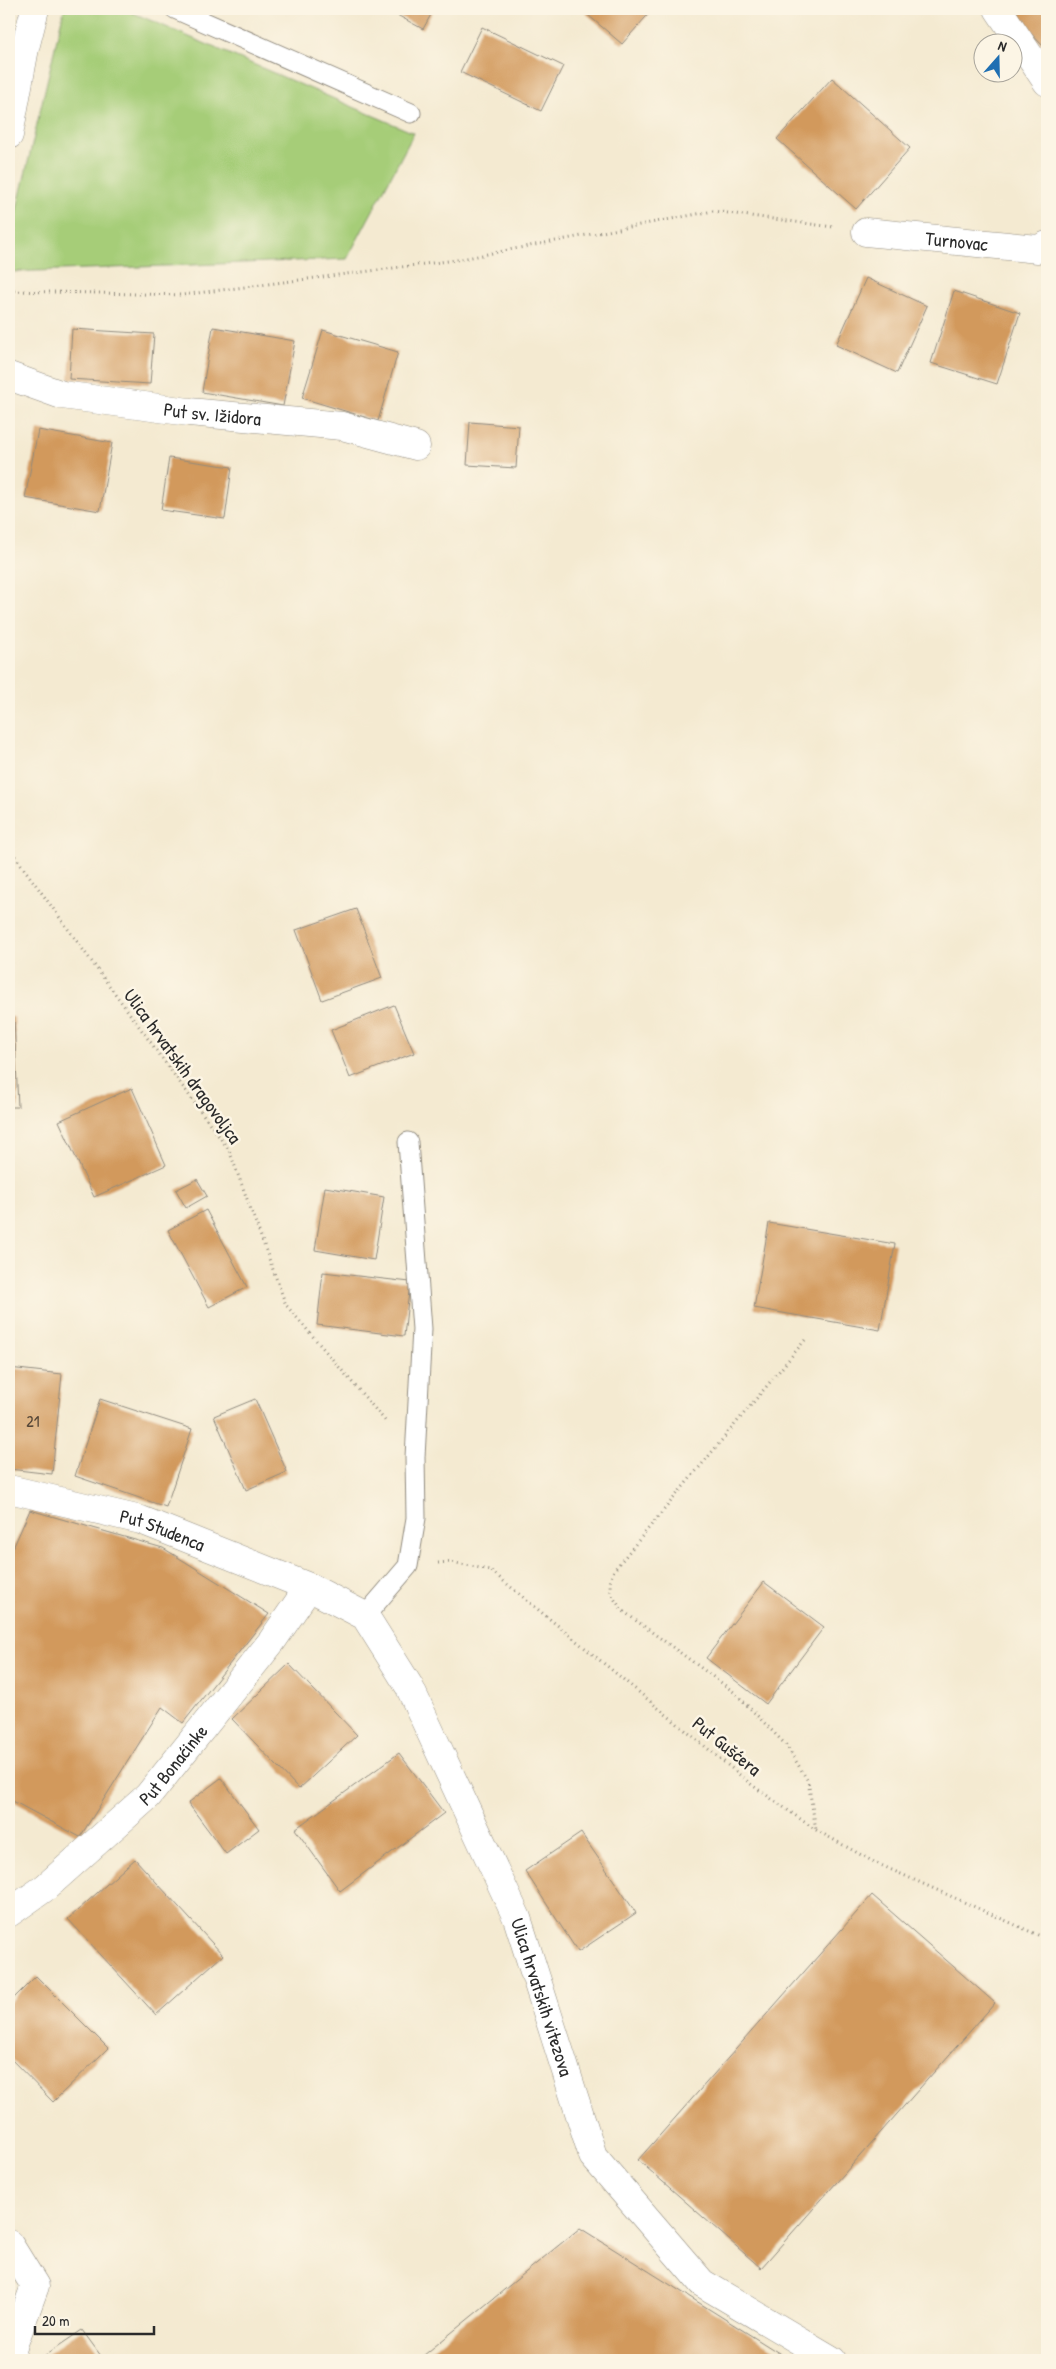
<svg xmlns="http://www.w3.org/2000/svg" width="1056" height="2369" font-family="'Patrick Hand',sans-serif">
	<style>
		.green { fill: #a6cd78; stroke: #687c52 }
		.building { fill: #d2995c }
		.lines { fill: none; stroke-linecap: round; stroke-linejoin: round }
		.service-casing { stroke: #908a7e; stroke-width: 21 }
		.minor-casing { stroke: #908a7e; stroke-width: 29 }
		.tertiary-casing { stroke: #908a7e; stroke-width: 29 }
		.path { stroke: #908a7e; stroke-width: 3; stroke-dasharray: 1 4; stroke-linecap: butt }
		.service { stroke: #fff; stroke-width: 19 }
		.minor { stroke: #fff; stroke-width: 28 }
		.tertiary { stroke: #fff; stroke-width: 28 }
		.labels { text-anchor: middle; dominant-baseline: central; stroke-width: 5; stroke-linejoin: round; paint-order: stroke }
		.number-label { font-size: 16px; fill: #554637 }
		.street-label { font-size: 19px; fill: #2b2b2b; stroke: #fcf5e5 }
	</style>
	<rect width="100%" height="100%" fill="#fcf5e5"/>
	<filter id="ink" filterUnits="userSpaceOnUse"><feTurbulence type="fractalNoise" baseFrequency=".02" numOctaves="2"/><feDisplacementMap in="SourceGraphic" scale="10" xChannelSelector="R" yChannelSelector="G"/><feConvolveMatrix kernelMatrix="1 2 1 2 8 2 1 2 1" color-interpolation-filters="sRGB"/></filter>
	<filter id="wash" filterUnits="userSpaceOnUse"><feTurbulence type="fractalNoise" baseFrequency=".0096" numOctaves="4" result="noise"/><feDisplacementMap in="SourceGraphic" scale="20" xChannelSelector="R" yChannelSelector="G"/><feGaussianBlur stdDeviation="1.12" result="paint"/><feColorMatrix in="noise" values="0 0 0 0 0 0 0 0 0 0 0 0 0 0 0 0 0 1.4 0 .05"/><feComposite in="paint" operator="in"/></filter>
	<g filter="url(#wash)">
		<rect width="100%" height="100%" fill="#f4ead1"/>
		<path class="green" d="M 64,9 L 124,9 L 414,133 L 347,259 L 9,272 L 9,243 Z"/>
		<g id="blocks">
			<path class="building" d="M 386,9 L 434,9 L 423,29 Z
				M 581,9 L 653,9 L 622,44 Z
				M 1021,9 L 1047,9 L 1047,50 L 1014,16 Z
				M 482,27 L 563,66 L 541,111 L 460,72 Z
				M 832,78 L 910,148 L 856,209 L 777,139 Z
				M 866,278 L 927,306 L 897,373 L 836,345 Z
				M 954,291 L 1020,313 L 997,384 L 931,363 Z
				M 213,327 L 295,341 L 283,406 L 202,392 Z
				M 72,329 L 154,334 L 150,384 L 69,379 Z
				M 323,330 L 398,352 L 378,421 L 302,398 Z
				M 470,422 L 519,426 L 516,468 L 467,465 Z
				M 38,430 L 112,443 L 100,511 L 25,498 Z
				M 169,458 L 232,467 L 225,519 L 161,510 Z
				M 356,909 L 382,978 L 322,1000 L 296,930 Z
				M 394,1005 L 414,1053 L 350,1078 L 331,1030 Z
				M 9,1017 L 14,1017 L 18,1107 L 9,1107 Z
				M 132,1088 L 166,1165 L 94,1197 L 59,1121 Z
				M 197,1179 L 207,1196 L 186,1208 L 176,1190 Z
				M 325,1187 L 384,1197 L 374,1260 L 315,1250 Z
				M 206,1210 L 247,1287 L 209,1307 L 168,1230 Z
				M 769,1223 L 895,1244 L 880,1330 L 754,1308 Z
				M 323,1272 L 410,1282 L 404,1336 L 317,1325 Z
				M 9,1368 L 62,1374 L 52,1474 L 9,1469 Z
				M 100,1399 L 192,1429 L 166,1507 L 75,1476 Z
				M 255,1399 L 287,1472 L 246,1490 L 214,1416 Z
				M 30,1510 L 163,1548 L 269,1614 L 183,1723 L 162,1707 L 80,1837 L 9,1799 L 9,1557 Z
				M 764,1582 L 824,1627 L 766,1704 L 706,1658 Z
				M 289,1664 L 357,1735 L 299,1789 L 232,1719 Z
				M 399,1753 L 444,1813 L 340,1891 L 295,1829 Z
				M 221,1778 L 259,1829 L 226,1854 L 188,1803 Z
				M 581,1833 L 636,1913 L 578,1952 L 525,1871 Z
				M 135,1859 L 223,1955 L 156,2015 L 68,1919 Z
				M 872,1895 L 995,2003 L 761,2268 L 638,2160 Z
				M 36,1976 L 108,2048 L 53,2102 L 9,2057 L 9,2003 Z
				M 580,2228 L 790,2360 L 418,2360 Z
				M 82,2330 L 104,2360 L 38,2360 Z"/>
		</g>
	</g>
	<g filter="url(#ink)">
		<use href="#blocks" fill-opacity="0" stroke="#908a7e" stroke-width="1"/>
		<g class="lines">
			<g class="service-casing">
				<path id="service" d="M 175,9 L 411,113
					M 365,1616 L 408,1566 L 416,1518 L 415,1457 L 422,1329 L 408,1142"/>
			</g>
			<g class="minor-casing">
				<g id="minor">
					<path d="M 998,9 L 1047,82"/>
					<path d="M 9,135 L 25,48 L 35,9"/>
					<path id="s1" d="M 866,232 L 1038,249 L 1047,245"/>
					<path id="s2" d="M 9,376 L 62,395 L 189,412 L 342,426 L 416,446"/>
					<path id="s3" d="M 9,1913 L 46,1887 L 148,1796 L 272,1641 L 309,1587"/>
					<path d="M 9,2244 L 35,2286 L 10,2354"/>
				</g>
			</g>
			<g class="tertiary-casing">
				<g id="tertiary">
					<path id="s4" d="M 9,1489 L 141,1520 L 309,1587 L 365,1616 L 409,1686 L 517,1918 L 593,2156 L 702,2283 L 832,2360"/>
				</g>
			</g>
			<path class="path" d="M 9,291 L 182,295 L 456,260 L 713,211 L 833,227
				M 9,848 L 229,1150 L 286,1305 L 387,1423
				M 805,1340 L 614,1570 C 606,1589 611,1595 623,1611 L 734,1692 L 786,1745 L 808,1781 L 816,1830
				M 438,1563 L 451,1562 L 490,1570 L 752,1785 L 816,1830 L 874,1862 L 1047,1939"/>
			<use href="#service" class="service"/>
			<use href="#minor" class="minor"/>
			<use href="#tertiary" class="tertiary"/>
		</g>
	</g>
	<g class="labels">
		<g class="number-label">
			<text x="33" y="1421">21</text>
		</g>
		<g class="street-label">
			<text stroke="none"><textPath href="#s1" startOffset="91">Turnovac</textPath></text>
			<text stroke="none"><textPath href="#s2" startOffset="208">Put sv. Ižidora</textPath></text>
			<text transform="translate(183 1066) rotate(54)">Ulica hrvatskih dragovoljca</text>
			<text stroke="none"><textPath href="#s4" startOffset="159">Put Studenca</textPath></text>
			<text transform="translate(727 1746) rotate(39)">Put Gušćera</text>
			<text stroke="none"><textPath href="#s3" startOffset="222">Put Bonaćinke</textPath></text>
			<text stroke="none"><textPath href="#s4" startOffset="801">Ulica hrvatskih vitezova</textPath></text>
		</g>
	</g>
	<rect width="1056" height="2369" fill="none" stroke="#fcf5e5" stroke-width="30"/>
	<g transform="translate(998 58) rotate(20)"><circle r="24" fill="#fcf5e5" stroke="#a8a49b"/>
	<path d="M0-4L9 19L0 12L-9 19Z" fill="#1f6fb2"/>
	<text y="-8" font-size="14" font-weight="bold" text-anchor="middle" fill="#2b2b2b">N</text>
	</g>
	<path d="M35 2326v8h119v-8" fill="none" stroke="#2b2b2b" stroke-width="2.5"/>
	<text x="42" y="2326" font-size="15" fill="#2b2b2b" stroke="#fcf5e5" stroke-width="4" paint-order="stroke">20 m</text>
</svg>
